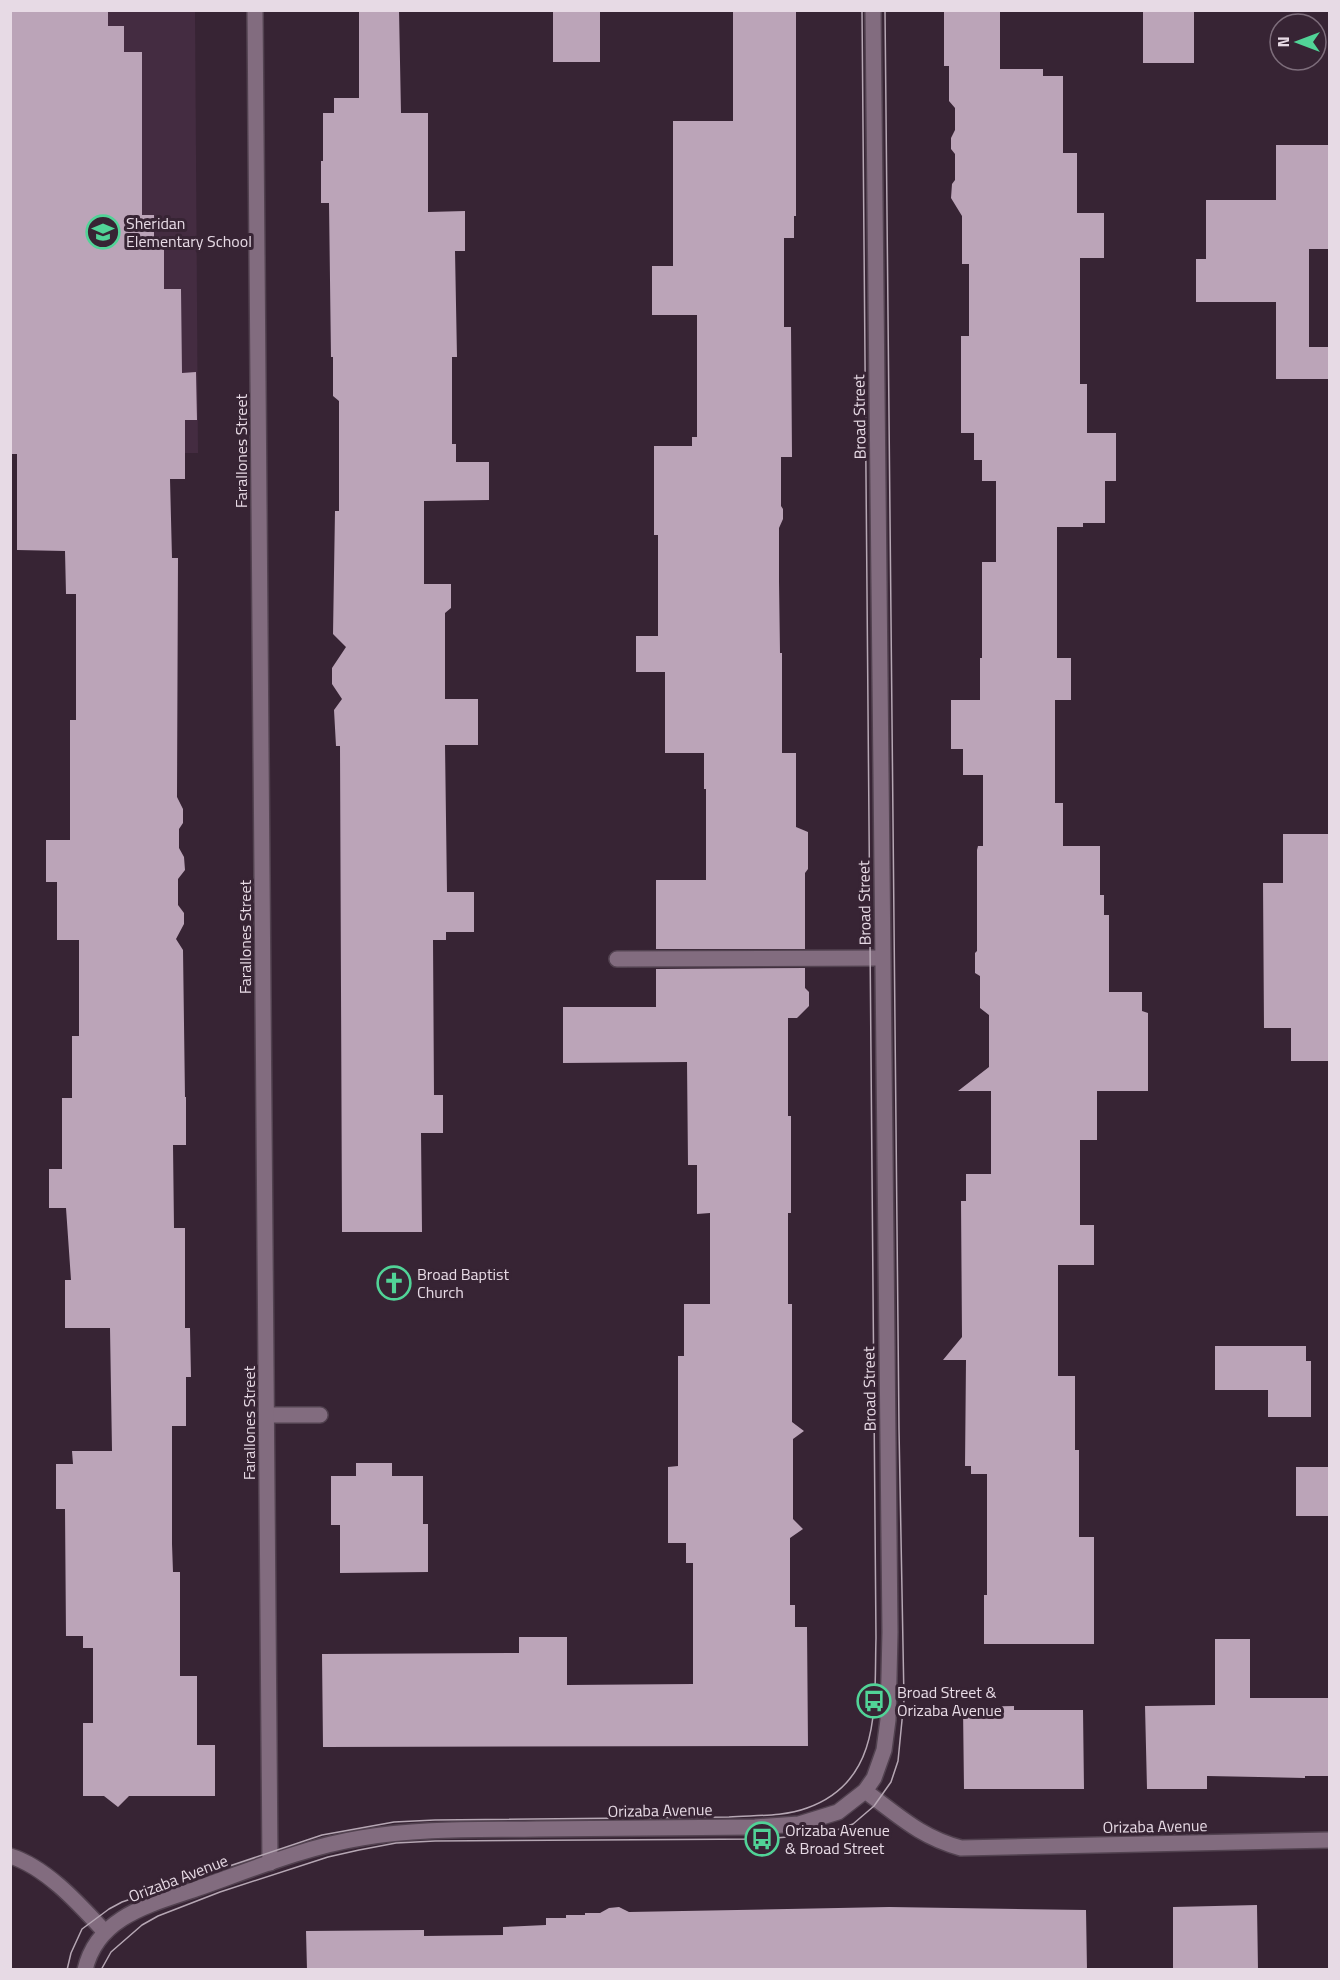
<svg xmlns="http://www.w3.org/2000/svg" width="1340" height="1980" font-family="'Titillium Web',sans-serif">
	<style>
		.built { fill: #442c41 }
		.building { fill: #bba4b8 }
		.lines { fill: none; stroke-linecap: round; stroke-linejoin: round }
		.service-casing { stroke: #524250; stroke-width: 18 }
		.minor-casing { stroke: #524250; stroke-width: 18 }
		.tertiary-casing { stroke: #524250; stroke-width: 18 }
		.service { stroke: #826c7f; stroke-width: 15 }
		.minor { stroke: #826c7f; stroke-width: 15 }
		.tertiary { stroke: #826c7f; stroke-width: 15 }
		.tram { stroke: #b6a7b4; stroke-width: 1.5 }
		.labels { text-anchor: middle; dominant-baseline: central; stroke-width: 6; stroke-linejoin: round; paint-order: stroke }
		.poi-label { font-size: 16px; fill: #e7dae5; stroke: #372434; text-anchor: start }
		.street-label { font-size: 16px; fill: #e7dae5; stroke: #372434 }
	</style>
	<rect width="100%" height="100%" fill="#372434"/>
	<path class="built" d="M 10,11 L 195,11 L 198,453 L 11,454 Z"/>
	<path class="building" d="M 10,10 L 108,10 L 108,26 L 124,26 L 124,52 L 142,52 L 142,215 L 154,215 L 154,237 L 164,237 L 164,289 L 181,289 L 182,373 L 196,372 L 197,420 L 185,420 L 185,479 L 170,479 L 172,558 L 178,558 L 177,797 L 183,809 L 183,823 L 179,829 L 179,848 L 184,857 L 185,870 L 178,879 L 178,905 L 184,913 L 184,924 L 176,939 L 183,950 L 185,1097 L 186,1097 L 186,1145 L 173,1145 L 174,1228 L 185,1228 L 185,1328 L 190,1328 L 191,1377 L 186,1377 L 186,1426 L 172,1426 L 172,1544 L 173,1572 L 180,1572 L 180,1676 L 197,1676 L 197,1745 L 215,1745 L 215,1796 L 129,1796 L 118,1807 L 104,1796 L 83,1796 L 83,1723 L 93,1723 L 93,1648 L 83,1648 L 83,1636 L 66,1636 L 65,1509 L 56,1509 L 56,1464 L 73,1464 L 72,1451 L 112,1451 L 110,1328 L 65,1328 L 65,1280 L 71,1280 L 66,1208 L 49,1208 L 49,1169 L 62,1169 L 62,1098 L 72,1098 L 72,1036 L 79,1036 L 79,940 L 57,940 L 57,882 L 46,882 L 46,840 L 70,840 L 70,720 L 76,720 L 76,594 L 66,594 L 65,551 L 17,550 L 17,454 L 10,454 Z
		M 359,10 L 399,10 L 401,113 L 428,113 L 428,212 L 465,211 L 465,251 L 455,251 L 457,357 L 452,357 L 452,444 L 456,444 L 456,462 L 489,462 L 489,500 L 424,501 L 424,584 L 451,584 L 451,608 L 445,613 L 445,699 L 478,699 L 478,745 L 445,745 L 447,892 L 474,892 L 474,932 L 446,932 L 446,940 L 433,940 L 434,1095 L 443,1095 L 443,1133 L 421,1133 L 422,1232 L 342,1232 L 340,746 L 336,746 L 334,710 L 342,699 L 332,684 L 332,668 L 346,647 L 333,634 L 335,511 L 339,511 L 339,401 L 333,396 L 333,357 L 331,357 L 329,203 L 321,203 L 321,161 L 323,161 L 323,113 L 334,113 L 334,98 L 359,98 Z
		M 553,10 L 600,10 L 600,62 L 553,62 Z
		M 733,10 L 796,10 L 796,216 L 794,216 L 794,238 L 784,238 L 784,327 L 791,327 L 792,457 L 781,457 L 781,506 L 783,509 L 783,519 L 779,528 L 779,581 L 780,653 L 782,653 L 782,753 L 796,753 L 796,827 L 808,832 L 808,869 L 805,873 L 805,949 L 656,949 L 656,880 L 706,880 L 706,789 L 704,789 L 704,753 L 665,753 L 665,672 L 636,672 L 636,636 L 658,636 L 658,535 L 654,535 L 654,446 L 692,446 L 692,437 L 697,437 L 697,315 L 652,315 L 652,266 L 673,266 L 673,121 L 733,121 Z
		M 944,10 L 1000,10 L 1000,69 L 1043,69 L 1043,76 L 1063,76 L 1063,153 L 1077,153 L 1077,213 L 1104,213 L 1104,258 L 1080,258 L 1080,384 L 1087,384 L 1087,433 L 1116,433 L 1116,481 L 1105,481 L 1105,523 L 1083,523 L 1083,527 L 1057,527 L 1057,658 L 1071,658 L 1071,700 L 1055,700 L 1055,803 L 1063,803 L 1063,846 L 1100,846 L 1100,895 L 1104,895 L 1104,915 L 1109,915 L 1109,992 L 1142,992 L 1142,1011 L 1148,1013 L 1148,1091 L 1097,1091 L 1097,1140 L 1080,1140 L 1080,1225 L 1094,1225 L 1094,1265 L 1058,1265 L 1058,1376 L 1075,1376 L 1075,1450 L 1079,1450 L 1079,1537 L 1094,1537 L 1094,1644 L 984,1644 L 984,1595 L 987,1595 L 987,1474 L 971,1474 L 971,1466 L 965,1466 L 966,1360 L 943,1360 L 962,1337 L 961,1201 L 966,1201 L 966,1174 L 991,1174 L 991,1091 L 958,1091 L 989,1067 L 989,1015 L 980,1008 L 980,976 L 975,973 L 975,953 L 977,951 L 977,850 L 978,846 L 983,846 L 983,775 L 963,775 L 963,749 L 951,749 L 951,700 L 980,700 L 980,658 L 982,658 L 982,562 L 996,562 L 996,481 L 982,481 L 982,460 L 974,460 L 974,433 L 961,433 L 961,336 L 969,336 L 969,264 L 962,264 L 962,216 L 951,198 L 952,184 L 955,180 L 955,154 L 951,149 L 951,138 L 955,130 L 955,108 L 949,101 L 949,66 L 944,66 Z
		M 1143,10 L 1194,10 L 1194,63 L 1143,63 Z
		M 1276,145 L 1329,145 L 1329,249 L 1309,249 L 1309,347 L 1329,347 L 1329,379 L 1276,379 L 1276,302 L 1196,302 L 1196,259 L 1206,259 L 1206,200 L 1276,200 Z
		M 1283,834 L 1329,834 L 1329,1061 L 1291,1061 L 1291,1028 L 1264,1028 L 1263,883 L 1283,883 Z
		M 805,968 L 805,988 L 809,992 L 809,1006 L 797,1018 L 788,1018 L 788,1116 L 791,1116 L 791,1213 L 788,1213 L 788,1304 L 792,1304 L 792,1422 L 804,1431 L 793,1439 L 793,1519 L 803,1529 L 790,1538 L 790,1605 L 795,1605 L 795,1627 L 807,1627 L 808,1746 L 323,1747 L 322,1654 L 519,1653 L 519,1637 L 567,1637 L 567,1685 L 693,1684 L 693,1563 L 686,1563 L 686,1543 L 668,1543 L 668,1467 L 678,1466 L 678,1356 L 684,1356 L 684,1304 L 710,1304 L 710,1213 L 697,1214 L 697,1165 L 688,1165 L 687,1062 L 563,1063 L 563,1007 L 656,1007 L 656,969 Z
		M 1215,1346 L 1306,1346 L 1306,1361 L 1311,1361 L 1311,1417 L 1268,1417 L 1268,1390 L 1215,1390 Z
		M 356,1463 L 392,1463 L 392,1476 L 423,1476 L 423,1524 L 428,1524 L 428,1572 L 340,1573 L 340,1525 L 331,1525 L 331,1476 L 356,1476 Z
		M 1296,1467 L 1329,1467 L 1329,1516 L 1296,1516 Z
		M 1215,1639 L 1250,1639 L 1250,1698 L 1329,1698 L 1329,1776 L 1305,1776 L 1305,1778 L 1207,1776 L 1207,1789 L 1147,1789 L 1145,1706 L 1215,1705 Z
		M 1014,1706 L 1014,1710 L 1083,1710 L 1084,1789 L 964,1789 L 963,1707 Z
		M 1257,1905 L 1258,1970 L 1173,1970 L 1173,1907 Z
		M 619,1907 L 629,1912 L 889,1907 L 1086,1910 L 1087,1970 L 307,1970 L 306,1931 L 424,1930 L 424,1936 L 503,1935 L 503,1927 L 546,1925 L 546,1918 L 566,1918 L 566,1915 L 585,1915 L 585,1913 L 600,1913 L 609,1908 Z"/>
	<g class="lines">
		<g class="service-casing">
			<path id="service" d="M 617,959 L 882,958
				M 267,1415 L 320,1415"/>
		</g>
		<g class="minor-casing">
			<path id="minor" d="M 255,10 L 270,1863
				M 865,1791 C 898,1815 920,1837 961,1848 L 1330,1840
				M 10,1856 C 46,1867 79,1904 104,1931"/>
		</g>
		<g class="tertiary-casing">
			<path id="tertiary" d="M 85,1970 C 97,1916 152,1904 196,1889 C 250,1870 305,1847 361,1838 C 419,1828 478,1830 537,1829 C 610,1828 683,1828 755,1827 L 799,1824 L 838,1812 L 865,1791 L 874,1778 L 884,1750 L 888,1720 L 890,1632 L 873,10"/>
		</g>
		<use href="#service" class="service"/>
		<use href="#minor" class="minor"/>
		<use href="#tertiary" class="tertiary"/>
		<path class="tram" d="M 67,1970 L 71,1953 L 82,1929 L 109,1909 L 122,1902 L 322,1835 L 394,1822 L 435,1820 L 729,1817 C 754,1815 783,1817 807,1808 C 883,1781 874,1704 876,1638 L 862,10
			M 101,1970 L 111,1952 L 142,1925 L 158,1916 L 220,1892 L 328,1857 L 359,1850 L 396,1843 L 435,1841 L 762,1839 L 826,1834 L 853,1824 L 874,1806 L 891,1782 L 898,1761 L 904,1700 L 899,1429 L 885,10"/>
	</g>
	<defs>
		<g id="school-ring" transform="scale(1.725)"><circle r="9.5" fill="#372434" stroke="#51d397" stroke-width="1.5"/><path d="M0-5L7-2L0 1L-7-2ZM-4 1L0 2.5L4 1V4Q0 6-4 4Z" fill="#51d397"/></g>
		<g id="church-ring" transform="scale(1.725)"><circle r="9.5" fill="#372434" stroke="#51d397" stroke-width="1.5"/><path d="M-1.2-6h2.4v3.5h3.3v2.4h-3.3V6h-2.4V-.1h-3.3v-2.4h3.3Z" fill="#51d397"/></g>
		<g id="bus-ring" transform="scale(1.725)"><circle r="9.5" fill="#372434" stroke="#51d397" stroke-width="1.5"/><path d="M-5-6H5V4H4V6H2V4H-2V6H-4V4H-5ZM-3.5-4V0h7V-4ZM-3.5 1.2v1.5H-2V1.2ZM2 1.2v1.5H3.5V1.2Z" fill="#51d397"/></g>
	</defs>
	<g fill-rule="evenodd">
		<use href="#school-ring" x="103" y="232"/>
		<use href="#church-ring" x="394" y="1283"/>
		<use href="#bus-ring" x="874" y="1701"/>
		<use href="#bus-ring" x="762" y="1839"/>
	</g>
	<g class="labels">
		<g class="poi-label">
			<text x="126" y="223">Sheridan<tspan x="126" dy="18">Elementary School</tspan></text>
			<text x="417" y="1274">Broad Baptist<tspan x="417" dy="18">Church</tspan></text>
			<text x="897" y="1692">Broad Street &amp;<tspan x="897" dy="18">Orizaba Avenue</tspan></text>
			<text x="785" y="1830">Orizaba Avenue<tspan x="785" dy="18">&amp; Broad Street</tspan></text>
		</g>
		<g class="street-label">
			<text transform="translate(859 417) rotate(-91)">Broad Street</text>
			<text transform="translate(241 451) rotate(-90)">Farallones Street</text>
			<text transform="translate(864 903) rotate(-91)">Broad Street</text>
			<text transform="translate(245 937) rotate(-90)">Farallones Street</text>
			<text transform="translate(869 1389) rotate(-91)">Broad Street</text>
			<text transform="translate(249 1423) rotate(-90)">Farallones Street</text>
			<text transform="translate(660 1810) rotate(-1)">Orizaba Avenue</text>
			<text transform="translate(1155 1826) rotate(-1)">Orizaba Avenue</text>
			<text transform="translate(178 1878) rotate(-21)">Orizaba Avenue</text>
		</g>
	</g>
	<rect width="1340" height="1980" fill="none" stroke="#e7dae5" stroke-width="24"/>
	<g transform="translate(1298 42) rotate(270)"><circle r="28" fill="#372434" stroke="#7d6d7b" stroke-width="1.5"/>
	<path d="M0-4.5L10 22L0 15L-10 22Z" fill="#51d397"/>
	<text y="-9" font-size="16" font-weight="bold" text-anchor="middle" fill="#e7dae5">N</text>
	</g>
</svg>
